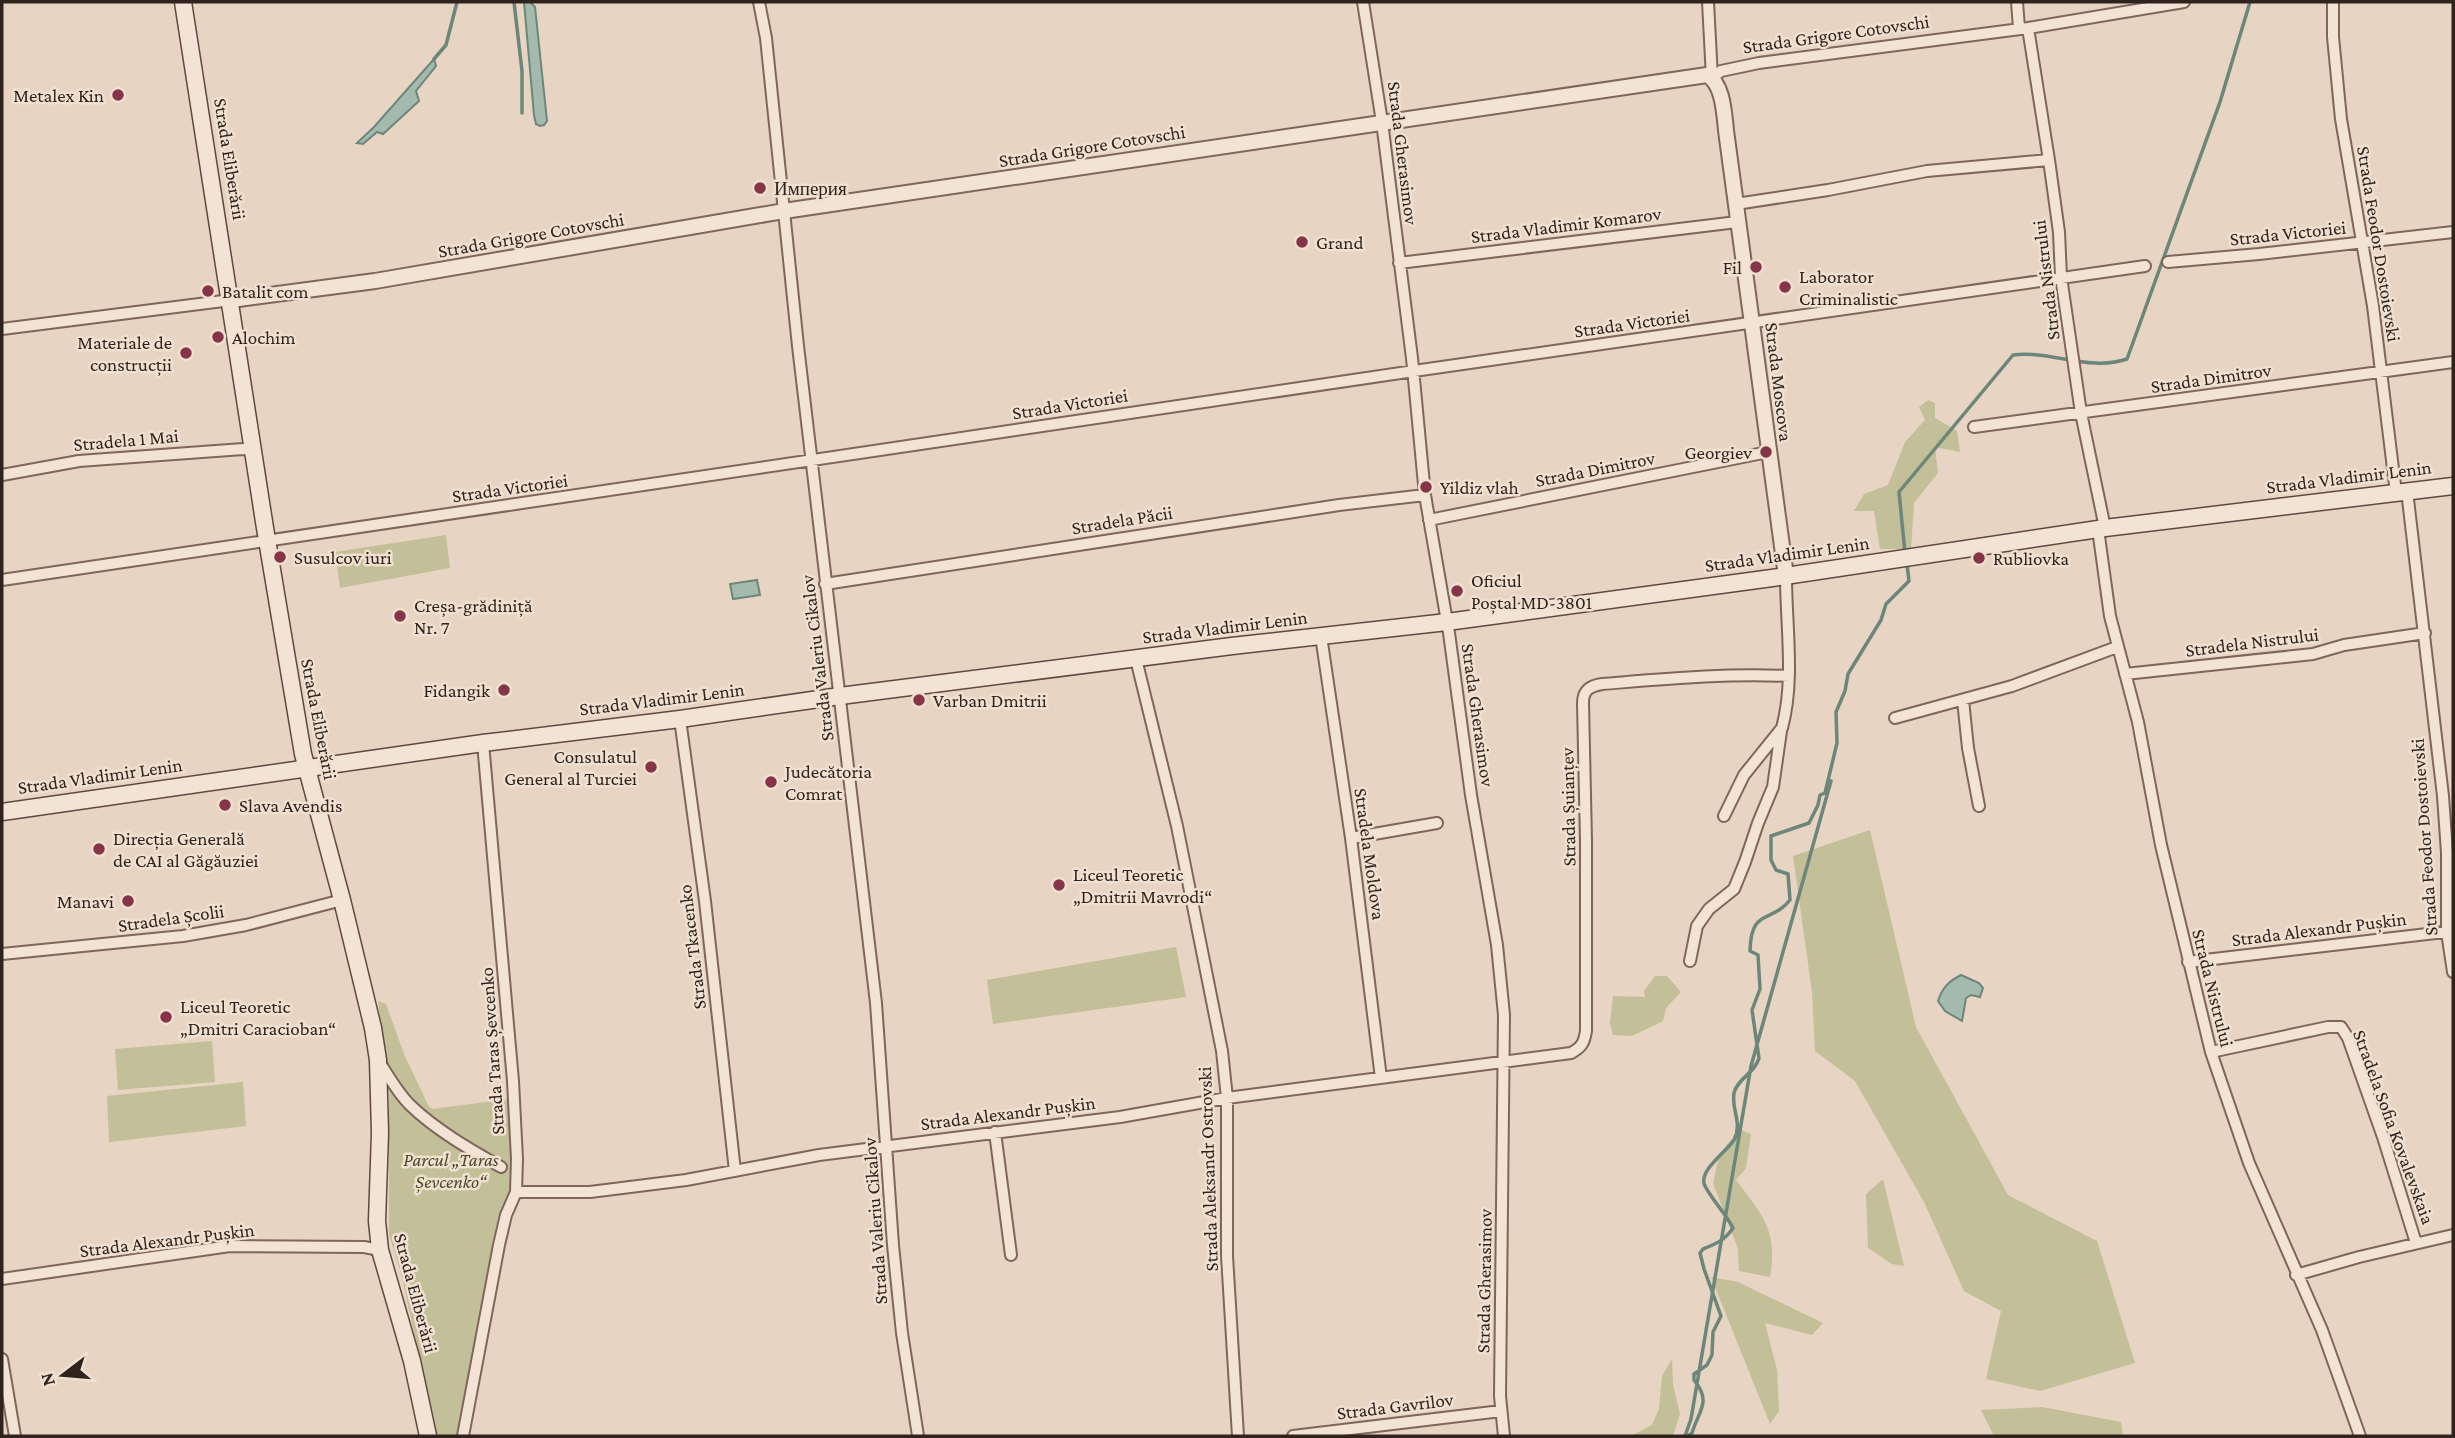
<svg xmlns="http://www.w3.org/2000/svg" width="2455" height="1438" font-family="'Crimson Pro',serif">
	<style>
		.green { fill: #c3bf98 }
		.water { fill: #a4baaf; stroke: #6c877a; stroke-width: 2 }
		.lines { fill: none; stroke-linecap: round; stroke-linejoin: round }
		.stream { stroke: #6c877a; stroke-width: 3.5 }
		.minor-casing { stroke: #7f665b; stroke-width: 14 }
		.tertiary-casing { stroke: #7f665b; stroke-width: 18 }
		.secondary-casing { stroke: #60483f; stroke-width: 19 }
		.minor { stroke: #f3e3d4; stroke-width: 10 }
		.tertiary { stroke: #f3e3d4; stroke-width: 14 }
		.secondary { stroke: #f3e3d4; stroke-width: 16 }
		.poi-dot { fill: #863447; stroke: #f0e0d0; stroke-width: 2.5 }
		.labels { text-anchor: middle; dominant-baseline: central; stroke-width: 5; stroke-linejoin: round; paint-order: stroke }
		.street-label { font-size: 19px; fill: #30231e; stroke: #f0e0d0 }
		.poi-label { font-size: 19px; fill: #30231e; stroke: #f0e0d0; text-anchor: start }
		.park-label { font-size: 19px; font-style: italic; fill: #494a27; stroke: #f0e0d0 }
	</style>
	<rect width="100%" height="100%" fill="#e7d4c2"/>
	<path class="green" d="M 1928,400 L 1935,403 L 1935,418 L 1957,431 L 1960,452 L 1935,447 L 1938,473 L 1914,503 L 1911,549 L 1880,549 L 1874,511 L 1854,511 L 1864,494 L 1888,485 L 1905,442 L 1925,420 L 1919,407 Z
		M 446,535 L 450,568 L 340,588 L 335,552 Z
		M 1870,830 L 1916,1027 L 2008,1195 L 2097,1241 L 2135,1363 L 2040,1391 L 1986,1379 L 2001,1311 L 1964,1291 L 1924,1202 L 1855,1081 L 1815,1051 L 1812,992 L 1793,856 Z
		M 1176,947 L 1186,997 L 993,1024 L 987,980 Z
		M 1655,976 L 1667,976 L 1681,992 L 1666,1008 L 1663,1021 L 1632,1036 L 1613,1035 L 1610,1023 L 1613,996 L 1645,997 L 1644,991 Z
		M 378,1001 L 386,1004 L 404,1054 L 428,1105 L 432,1109 L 508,1099 L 513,1170 L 510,1192 L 501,1214 L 485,1289 L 457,1436 L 437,1436 L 401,1273 L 389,1235 L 389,1095 Z
		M 212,1041 L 215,1082 L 118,1090 L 115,1049 Z
		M 243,1082 L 246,1126 L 109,1142 L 107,1096 Z
		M 1741,1130 L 1751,1134 L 1746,1168 L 1736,1180 C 1763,1216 1778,1230 1770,1277 L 1739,1271 L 1738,1249 L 1713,1183 L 1718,1161 L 1727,1144 Z
		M 1883,1179 L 1904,1266 L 1892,1264 L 1868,1248 L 1866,1194 Z
		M 1711,1277 L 1738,1282 L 1823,1323 L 1812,1335 L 1765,1323 L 1777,1370 L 1779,1411 L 1770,1424 Z
		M 1672,1359 L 1673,1385 L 1680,1414 L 1673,1436 L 1631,1436 L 1652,1425 L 1659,1409 L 1662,1376 Z
		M 2042,1407 L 2121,1422 L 2123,1436 L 1994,1436 L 1981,1410 Z"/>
	<path class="water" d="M 524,2 L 530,2 L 535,7 L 547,121 L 544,125 L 540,126 L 536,124 L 534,115 Z
		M 434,59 L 436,66 L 416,91 L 419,101 L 383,134 L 377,132 L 363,144 L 357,143 L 374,127 Z
		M 757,580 L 760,595 L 733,599 L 730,584 Z
		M 1961,975 L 1979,983 L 1983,988 L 1980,997 L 1971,995 L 1966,998 L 1962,1021 L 1945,1011 L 1938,1001 C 1942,988 1949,981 1961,975 Z"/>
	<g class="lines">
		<path class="stream" d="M 514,2 L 522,71 L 522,113
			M 434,59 L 446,45 L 457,2
			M 1905,553 L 1899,492 L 2013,355 C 2051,350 2089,372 2127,359 L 2220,102 L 2250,2
			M 1685,1436 L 1691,1419 L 1751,1066 L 1831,781
			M 1688,1436 L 1692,1433 C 1699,1410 1712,1402 1694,1380 L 1694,1374 L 1707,1365 L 1712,1355 L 1713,1332 L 1721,1316 L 1704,1269 L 1700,1253 L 1703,1249 C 1716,1244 1725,1240 1733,1228 C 1727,1215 1705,1191 1704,1183 C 1701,1169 1726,1152 1734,1140 C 1743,1123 1731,1110 1734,1093 C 1737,1079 1755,1073 1759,1058 L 1752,1010 L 1760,989 L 1758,955 L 1750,951 C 1751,907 1771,924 1790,900 L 1788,874 L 1776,870 L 1771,860 L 1771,836 L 1809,823 L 1818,805 L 1820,795 L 1825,793 L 1837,743 L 1836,712 L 1845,691 L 1848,674 L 1881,620 L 1886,604 L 1909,581 L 1907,564"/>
		<g class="minor-casing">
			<path id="minor" d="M 759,2 L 766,38 L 798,346 L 876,1003 L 893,1245 L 902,1333 L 918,1436
				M 1363,2 L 1382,122 L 1412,358 L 1425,495 L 1449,633 L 1471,795 L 1497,945 L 1504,1015 L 1500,1396 L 1504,1436
				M 1708,2 L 1712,78
				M 2017,2 L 2019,28
				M 2333,2 L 2333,37 L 2341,119 L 2373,306 L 2396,493
				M 2028,28 L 2049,160 L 2059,232 L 2061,277 L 2081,413 L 2105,528
				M 1712,78 L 1721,71 L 1759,63 L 2028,28 L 2184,2
				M 1736,204 L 1828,190 L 1927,171 L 2049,160
				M 2168,262 L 2259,254 L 2453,232
				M 1399,263 L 1737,222
				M 2,329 L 231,300
				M 1974,427 L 2453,362
				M 2,475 L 79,461 L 243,449 L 253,450
				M 2407,491 L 2443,796 L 2447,853 L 2447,932 L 2453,972
				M 1429,520 L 1768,452
				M 2098,529 L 2110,616 L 2138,722 L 2161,845 L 2211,1052 L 2249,1163 L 2322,1330 L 2360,1436
				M 2,580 L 1414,371 L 2145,266
				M 825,584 L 1339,505 L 1425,495
				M 1321,636 L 1351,838 L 1381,1078
				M 1136,659 L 1177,826 L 1222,1051 L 1227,1098 L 1227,1256 L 1238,1436
				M 2125,674 L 2313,654 L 2344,645 L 2425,633
				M 1963,700 L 1968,748 L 1979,806
				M 1895,718 L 2012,686 L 2117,647
				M 680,719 L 705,901 L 735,1171
				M 1724,816 L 1744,775 L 1782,728 C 1795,680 1786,626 1786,576
				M 1351,838 L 1437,823
				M 2,954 L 183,936 L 246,925 L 342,900
				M 1690,961 L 1697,926 L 1709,909 L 1734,889 L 1745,862 L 1758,823 L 1773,787 L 1781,731
				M 2188,962 L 2453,931
				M 2211,1052 L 2328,1027 L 2341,1027 L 2348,1038 L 2383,1137 L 2416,1243
				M 378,1060 C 388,1075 397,1092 410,1105 C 436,1130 469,1149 501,1167
				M 995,1132 L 1011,1255
				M 516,1192 L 590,1192 L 686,1180 L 819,1155 L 1120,1117 L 1227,1098 L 1571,1053 C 1582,1047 1584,1043 1586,1031 L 1586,841 L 1583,703 C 1583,690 1590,686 1602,684 C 1664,679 1725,673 1788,676
				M 2296,1275 L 2359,1257 L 2453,1235
				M 2,1279 L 230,1246 L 364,1247 L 380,1250
				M 2,1359 L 15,1436
				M 463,1436 L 499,1245 L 506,1215 L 516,1192 L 517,1159 L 513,1081 L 483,743
				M 1293,1436 L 1501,1411"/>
		</g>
		<g class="tertiary-casing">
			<path id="tertiary" d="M 231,300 L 375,281 L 784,211 L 1707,75 C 1725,85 1724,119 1727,138 L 1786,576"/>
		</g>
		<g class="secondary-casing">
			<path id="secondary" d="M 183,2 L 265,528 L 303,754 L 342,900 L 373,1028 L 378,1060 L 380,1133 L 377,1221 L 380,1250 L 412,1361 L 428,1436
				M 2,812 L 483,743 L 680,719 L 840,696 L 1232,646 L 1447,622 L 1772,578 L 2105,528 L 2453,486"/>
		</g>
		<use href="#minor" class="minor"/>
		<use href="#tertiary" class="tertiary"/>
		<use href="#secondary" class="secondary"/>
	</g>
	<g class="poi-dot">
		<circle cx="118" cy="95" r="7"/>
		<circle cx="760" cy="188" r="7"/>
		<circle cx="1302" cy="242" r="7"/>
		<circle cx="1756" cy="267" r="7"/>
		<circle cx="1785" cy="287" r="7"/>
		<circle cx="208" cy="291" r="7"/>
		<circle cx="218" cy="337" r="7"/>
		<circle cx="186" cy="353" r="7"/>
		<circle cx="1766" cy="452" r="7"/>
		<circle cx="1426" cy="487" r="7"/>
		<circle cx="280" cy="557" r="7"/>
		<circle cx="1979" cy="558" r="7"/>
		<circle cx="1457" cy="591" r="7"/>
		<circle cx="400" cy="616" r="7"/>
		<circle cx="504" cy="690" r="7"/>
		<circle cx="919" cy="700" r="7"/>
		<circle cx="651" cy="767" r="7"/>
		<circle cx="771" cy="782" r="7"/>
		<circle cx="225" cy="805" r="7"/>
		<circle cx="99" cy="849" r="7"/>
		<circle cx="1059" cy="885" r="7"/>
		<circle cx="128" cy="901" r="7"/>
		<circle cx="166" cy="1017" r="7"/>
	</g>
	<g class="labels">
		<g class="street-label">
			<text transform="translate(1836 34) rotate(-8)">Strada Grigore Cotovschi</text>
			<text transform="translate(1092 146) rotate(-9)">Strada Grigore Cotovschi</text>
			<text transform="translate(1403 153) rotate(83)">Strada Gherasimov</text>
			<text transform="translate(230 159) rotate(81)">Strada Eliberării</text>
			<text transform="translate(1566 225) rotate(-7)">Strada Vladimir Komarov</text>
			<text transform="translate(2288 233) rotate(-6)">Strada Victoriei</text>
			<text transform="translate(531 235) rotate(-10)">Strada Grigore Cotovschi</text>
			<text transform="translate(2379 244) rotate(81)">Strada Feodor Dostoievski</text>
			<text transform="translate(2046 280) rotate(-97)">Strada Nistrului</text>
			<text transform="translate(1632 323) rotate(-8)">Strada Victoriei</text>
			<text transform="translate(2211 378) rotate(-8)">Strada Dimitrov</text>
			<text transform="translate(1779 382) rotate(83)">Strada Moscova</text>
			<text transform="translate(1070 404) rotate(-9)">Strada Victoriei</text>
			<text transform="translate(126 440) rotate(-5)">Stradela 1 Mai</text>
			<text transform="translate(1595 469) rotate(-11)">Strada Dimitrov</text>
			<text transform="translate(2349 477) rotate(-7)">Strada Vladimir Lenin</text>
			<text transform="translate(510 488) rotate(-8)">Strada Victoriei</text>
			<text transform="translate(1122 520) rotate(-9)">Stradela Păcii</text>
			<text transform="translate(1787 554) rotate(-8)">Strada Vladimir Lenin</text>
			<text transform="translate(1225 627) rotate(-7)">Strada Vladimir Lenin</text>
			<text transform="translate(2252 642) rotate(-7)">Stradela Nistrului</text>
			<text transform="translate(817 658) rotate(-97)">Strada Valeriu Cikalov</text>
			<text transform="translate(662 699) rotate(-7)">Strada Vladimir Lenin</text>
			<text transform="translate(1478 715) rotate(82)">Strada Gherasimov</text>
			<text transform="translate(319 719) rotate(79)">Strada Eliberării</text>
			<text transform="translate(100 776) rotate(-8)">Strada Vladimir Lenin</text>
			<text transform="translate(1568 807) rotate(-91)">Strada Șuianțev</text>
			<text transform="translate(2424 837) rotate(-94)">Strada Feodor Dostoievski</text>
			<text transform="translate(1370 854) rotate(82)">Stradela Moldova</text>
			<text transform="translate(171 918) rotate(-8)">Stradela Școlii</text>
			<text transform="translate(2319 929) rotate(-7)">Strada Alexandr Pușkin</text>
			<text transform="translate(692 947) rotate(-97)">Strada Tkacenko</text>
			<text transform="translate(2213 988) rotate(76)">Strada Nistrului</text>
			<text transform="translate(492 1051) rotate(-94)">Strada Taras Șevcenko</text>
			<text transform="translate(1008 1113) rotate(-7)">Strada Alexandr Pușkin</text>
			<text transform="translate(2394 1127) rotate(70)">Stradela Sofia Kovalevskaia</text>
			<text transform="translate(1208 1169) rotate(-92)">Strada Aleksandr Ostrovski</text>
			<text transform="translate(875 1221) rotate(-94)">Strada Valeriu Cikalov</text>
			<text transform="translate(167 1240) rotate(-7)">Strada Alexandr Pușkin</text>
			<text transform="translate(1484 1281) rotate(-89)">Strada Gherasimov</text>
			<text transform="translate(416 1293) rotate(75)">Strada Eliberării</text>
			<text transform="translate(1395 1406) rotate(-7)">Strada Gavrilov</text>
		</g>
		<g class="poi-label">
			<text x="104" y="95" text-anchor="end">Metalex Kin</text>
			<text x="774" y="188">Империя</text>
			<text x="1316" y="242">Grand</text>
			<text x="1742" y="267" text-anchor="end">Fil</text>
			<text x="1799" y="276">Laborator<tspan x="1799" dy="22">Criminalistic</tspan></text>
			<text x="222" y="291">Batalit com</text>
			<text x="232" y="337">Alochim</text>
			<text x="172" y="342" text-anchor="end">Materiale de<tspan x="172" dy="22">construcții</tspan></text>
			<text x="1752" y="452" text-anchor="end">Georgiev</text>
			<text x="1440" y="487">Yildiz vlah</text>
			<text x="294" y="557">Susulcov iuri</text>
			<text x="1993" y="558">Rubliovka</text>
			<text x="1471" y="580">Oficiul<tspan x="1471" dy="22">Poștal MD-3801</tspan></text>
			<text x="414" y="605">Creșa-grădiniță<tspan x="414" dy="22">Nr. 7</tspan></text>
			<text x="490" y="690" text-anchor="end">Fidangik</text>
			<text x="933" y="700">Varban Dmitrii</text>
			<text x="637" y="756" text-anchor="end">Consulatul<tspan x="637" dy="22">General al Turciei</tspan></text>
			<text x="785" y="771">Judecătoria<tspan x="785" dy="22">Comrat</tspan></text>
			<text x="239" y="805">Slava Avendis</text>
			<text x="113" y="838">Direcția Generală<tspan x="113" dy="22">de CAI al Găgăuziei</tspan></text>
			<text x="1073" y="874">Liceul Teoretic<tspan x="1073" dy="22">„Dmitrii Mavrodi“</tspan></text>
			<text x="114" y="901" text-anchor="end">Manavi</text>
			<text x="180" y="1006">Liceul Teoretic<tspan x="180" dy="22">„Dmitri Caracioban“</tspan></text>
		</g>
		<g class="park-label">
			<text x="451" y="1159">Parcul „Taras<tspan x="451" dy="22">Șevcenko“</tspan></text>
		</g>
	</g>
	<rect width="2455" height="1438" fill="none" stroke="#30231e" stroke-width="7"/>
	<g transform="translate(63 1375) rotate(254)" stroke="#f0e0d0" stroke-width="5" paint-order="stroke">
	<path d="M0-5L12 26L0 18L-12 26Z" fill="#30231e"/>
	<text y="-10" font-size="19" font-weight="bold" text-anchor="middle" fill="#30231e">N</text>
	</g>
</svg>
